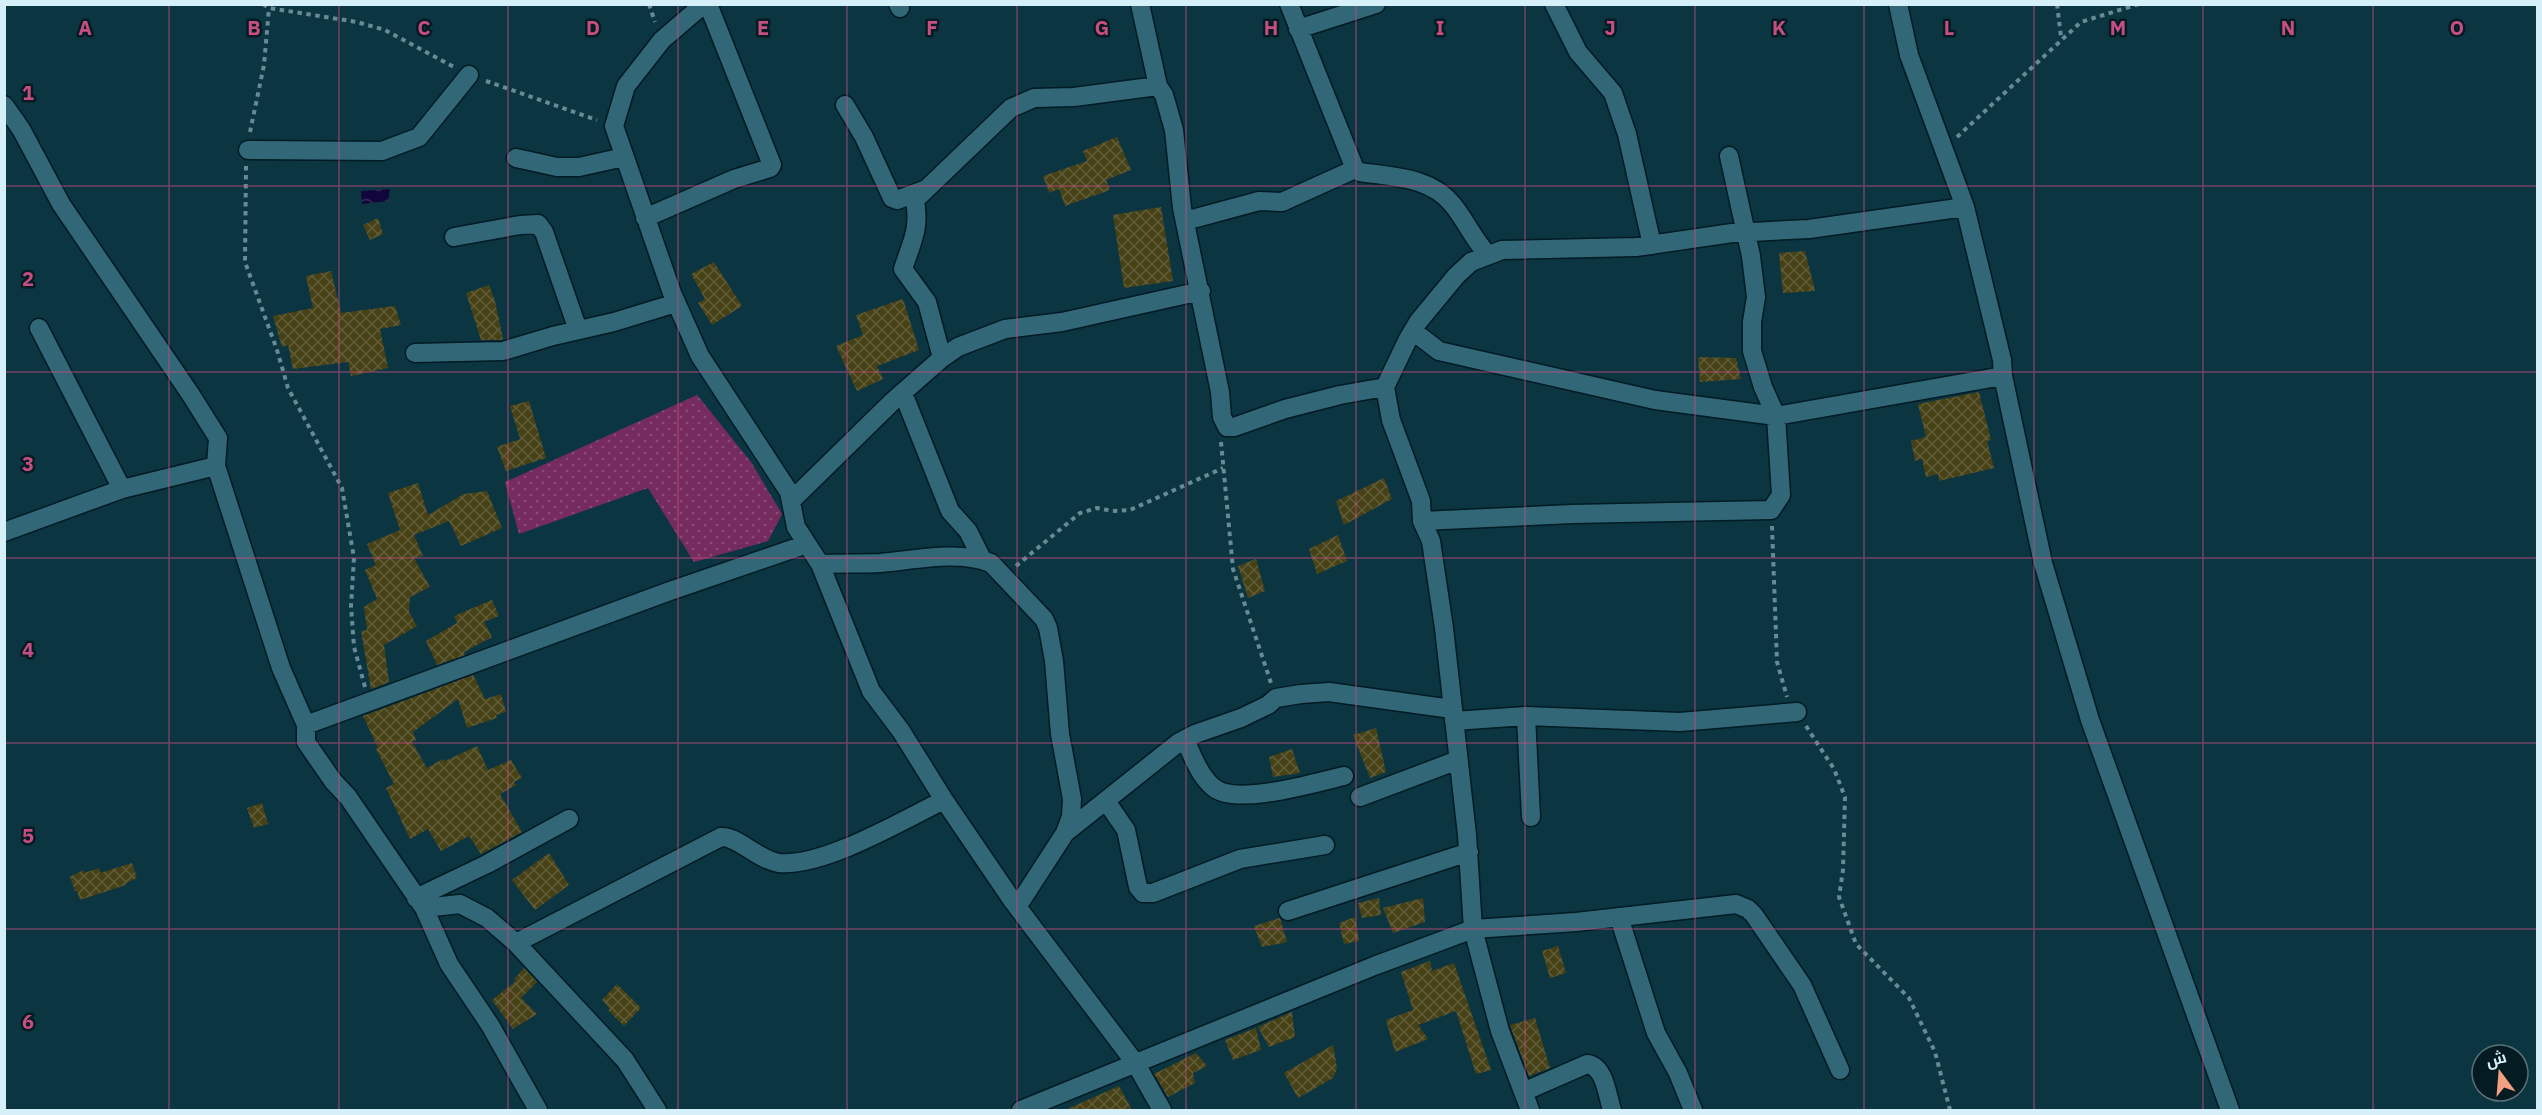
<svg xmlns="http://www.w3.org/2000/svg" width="2542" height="1115" font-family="'IBM Plex Sans',Cairo,sans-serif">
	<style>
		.park { fill: url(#park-dots) }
		.water { fill: url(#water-waves) }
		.building { fill: url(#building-cross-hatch) }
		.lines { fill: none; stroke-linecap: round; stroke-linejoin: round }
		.street-casing { stroke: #011b23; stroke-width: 21 }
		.path { stroke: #678a95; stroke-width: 4; stroke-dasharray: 4.5 4.5; stroke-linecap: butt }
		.street { stroke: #326778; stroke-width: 18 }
		.grid { fill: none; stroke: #c74e82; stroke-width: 1.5; stroke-opacity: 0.55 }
		.grid-label { font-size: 20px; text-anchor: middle; font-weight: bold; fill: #c74e82; stroke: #051b22; stroke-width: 5; stroke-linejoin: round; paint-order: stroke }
	</style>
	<defs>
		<pattern id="park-dots" width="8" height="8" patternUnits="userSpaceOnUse" patternTransform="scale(1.5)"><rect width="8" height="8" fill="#762b5f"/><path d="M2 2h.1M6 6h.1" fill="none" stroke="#894a77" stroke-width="1.8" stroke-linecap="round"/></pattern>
		<pattern id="water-waves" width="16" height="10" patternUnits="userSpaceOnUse" patternTransform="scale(1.5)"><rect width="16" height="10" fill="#10063b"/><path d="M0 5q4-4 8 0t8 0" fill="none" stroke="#322b58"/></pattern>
		<pattern id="building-cross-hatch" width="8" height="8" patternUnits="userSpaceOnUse" patternTransform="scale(1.5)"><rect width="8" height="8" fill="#474116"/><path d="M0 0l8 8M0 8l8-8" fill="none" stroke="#615d39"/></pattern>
	</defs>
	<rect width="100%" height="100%" fill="#0b3541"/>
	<path class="park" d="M 697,395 L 751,462 L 782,514 L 768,541 L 694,562 L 648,488 L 519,534 L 505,482 Z"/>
	<path class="water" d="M 390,189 L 388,201 L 362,204 L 361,191 Z"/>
	<path class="building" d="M 1117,137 L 1131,170 L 1106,180 L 1110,190 L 1065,206 L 1059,189 L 1049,193 L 1043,176 L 1087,161 L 1083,151 Z
		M 1161,207 L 1173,281 L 1124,288 L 1113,215 Z
		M 378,218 L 383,234 L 370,240 L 363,225 Z
		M 1805,251 L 1815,291 L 1783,293 L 1779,253 Z
		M 714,262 L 742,306 L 712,325 L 698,303 L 705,299 L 691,274 Z
		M 331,271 L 341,313 L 395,306 L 401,325 L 380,329 L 388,368 L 351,376 L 348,362 L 293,369 L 288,345 L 282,347 L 273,316 L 313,308 L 306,276 Z
		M 489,285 L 495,301 L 503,339 L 501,340 L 481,340 L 466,293 Z
		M 903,299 L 919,350 L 877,366 L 883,379 L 857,391 L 836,346 L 863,335 L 856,315 Z
		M 1698,357 L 1736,358 L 1741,379 L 1700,382 Z
		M 1979,392 L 1991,440 L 1987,441 L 1994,468 L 1939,481 L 1938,474 L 1926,477 L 1922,459 L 1915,461 L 1911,441 L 1926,437 L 1918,404 Z
		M 529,401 L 546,458 L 506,471 L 497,447 L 520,439 L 510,406 Z
		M 1384,478 L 1392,499 L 1344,525 L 1336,501 Z
		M 418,483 L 428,515 L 464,494 L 487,491 L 502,528 L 461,546 L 449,521 L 414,535 L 423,556 L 414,558 L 430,587 L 410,597 L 409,612 L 417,626 L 384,645 L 389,682 L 371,689 L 361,631 L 367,630 L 364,607 L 377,599 L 365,570 L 376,565 L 367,544 L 400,530 L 388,493 Z
		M 1338,535 L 1347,561 L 1317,574 L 1309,549 Z
		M 1256,559 L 1265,591 L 1248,598 L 1238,566 Z
		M 492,600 L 499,616 L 484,622 L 492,637 L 464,652 L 465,655 L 437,665 L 426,641 L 457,623 L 454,616 Z
		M 473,675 L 485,699 L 501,694 L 506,712 L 496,715 L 497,718 L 467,728 L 458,699 L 413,732 L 416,740 L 412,742 L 427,768 L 443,759 L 445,761 L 477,746 L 488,770 L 511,760 L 522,778 L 514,782 L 516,785 L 500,794 L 522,832 L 481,854 L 469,836 L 441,851 L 428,829 L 410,839 L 386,788 L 394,784 L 376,749 L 378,748 L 363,716 Z
		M 1376,728 L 1386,772 L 1370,778 L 1353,735 Z
		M 1292,749 L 1300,773 L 1273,777 L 1269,757 Z
		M 262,803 L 268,824 L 254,828 L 247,808 Z
		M 549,853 L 569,885 L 535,910 L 512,880 Z
		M 132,863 L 137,878 L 126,883 L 126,885 L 80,900 L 77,891 L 75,891 L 70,877 L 83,870 L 84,873 L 99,868 L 100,873 Z
		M 1379,898 L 1381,915 L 1362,918 L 1358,903 Z
		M 1423,898 L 1425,922 L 1393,933 L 1383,908 Z
		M 1355,917 L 1359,941 L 1344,944 L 1339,923 Z
		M 1280,918 L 1287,942 L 1262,947 L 1254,926 Z
		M 1558,946 L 1566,973 L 1550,978 L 1542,951 Z
		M 1430,961 L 1432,971 L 1454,963 L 1491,1070 L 1476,1074 L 1456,1011 L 1418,1025 L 1428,1039 L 1395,1052 L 1386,1020 L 1413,1010 L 1401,972 Z
		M 524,968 L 537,982 L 521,998 L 537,1014 L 513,1029 L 492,1000 L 516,981 L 514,979 Z
		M 617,984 L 641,1008 L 624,1026 L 608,1010 L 610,1009 L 602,1000 Z
		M 1292,1012 L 1295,1037 L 1269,1047 L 1258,1027 Z
		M 1535,1018 L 1550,1068 L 1529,1076 L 1510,1025 Z
		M 1256,1028 L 1261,1050 L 1233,1060 L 1225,1040 Z
		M 1333,1045 L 1337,1068 L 1333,1078 L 1298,1098 L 1284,1073 Z
		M 1196,1053 L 1207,1066 L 1193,1073 L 1195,1083 L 1168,1097 L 1154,1074 Z
		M 1119,1086 L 1132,1110 L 1065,1110 Z"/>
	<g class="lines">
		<g class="street-casing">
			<path id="street" d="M 704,4 L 662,40 L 626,86 L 614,126 L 672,293 L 700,356 L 789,492 L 796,527 L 820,564 L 871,691 L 901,731 L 944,800 L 1012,900 L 1136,1064 L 1162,1110
				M 898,4 L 900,8
				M 1140,4 L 1158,86 L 1164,95 L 1174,130 L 1182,208 L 1220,392 L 1222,417 L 1227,427 L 1234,427 L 1285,409 L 1340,395 L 1385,387
				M 1289,4 L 1355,169 L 1360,172 C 1394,177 1431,177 1453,205 C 1466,221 1474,240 1488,255
				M 1554,4 L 1578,52 L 1613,93 L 1627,134 L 1652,245
				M 1898,4 L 1909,55 L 1965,207 L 2002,360 L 2003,376 L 2043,563 L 2090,720 L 2230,1110
				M 1298,29 L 1376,4
				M 4,105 L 21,129 L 61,204 L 191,395 L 218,438 L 216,466 L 281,668 L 306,725 L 306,742 L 333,781 L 348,797 L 424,908 L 449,964 L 490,1025 L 538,1110
				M 845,105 L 864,137 L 892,198 L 897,200 L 924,190
				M 248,150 L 382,151 L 419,137 L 469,75
				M 516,158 L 557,167 L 579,167 L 624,157
				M 645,218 L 734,179 L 770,168 L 772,165 L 708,4
				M 1185,221 L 1259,201 L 1282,202 L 1355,169
				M 454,237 L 520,225 L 538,224 L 544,232 L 578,330
				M 1413,331 L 1439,351 L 1655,400 L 1776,416 L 2003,376
				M 415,353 L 503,351 L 553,336 L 614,322 L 676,303
				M 942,358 L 927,302 L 903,269 C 912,241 920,230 915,200 L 1011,108 L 1034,98 L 1074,97 L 1158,86
				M 903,393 L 950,511 L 968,531 L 982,559
				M 122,489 L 216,466
				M 791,501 L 893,401 L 942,358 L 958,347 L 1005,329 L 1062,322 L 1201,291
				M 1422,521 L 1572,514 L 1771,510 L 1781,495 L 1776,416 L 1763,387 L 1752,351 L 1752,322 L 1756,297 L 1751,256 L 1729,156
				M 4,532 L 122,489 L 39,328
				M 820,564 C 840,563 860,564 880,563 C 916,560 957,550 991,563 L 1044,619 L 1048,628 L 1054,661 L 1060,734 L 1072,799 L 1071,817 L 1065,833 L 1017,907
				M 1526,716 L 1531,817
				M 1454,721 L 1526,716 L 1680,722 L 1797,712
				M 306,725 L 670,591 L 807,544
				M 1185,739 C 1192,755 1199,775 1213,787 C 1235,807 1317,782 1344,776
				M 1360,797 L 1458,760
				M 1106,801 L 1126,830 L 1138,887 L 1143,893 L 1153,893 L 1240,859 L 1325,845
				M 1065,833 L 1178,743 L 1195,734 L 1241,718 L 1268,705 L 1276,698 L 1301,694 L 1329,692 L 1452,709
				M 416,898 L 487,864 L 569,819
				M 424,908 L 460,904 L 487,918 L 516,943 L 625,1060 L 657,1110
				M 1288,911 L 1469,852
				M 1619,917 L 1656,1033 L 1678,1073 L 1693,1110
				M 516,943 L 721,837 C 736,835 758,860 779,863 C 824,867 901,821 944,800
				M 1523,1092 L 1587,1064 C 1605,1066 1607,1095 1612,1110
				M 1021,1110 L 1374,966 L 1473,929 L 1576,922 L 1736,904 L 1748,909 L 1754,915 L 1802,985 L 1840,1070
				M 1530,1110 L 1500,1031 L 1473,929 L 1467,835 L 1444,628 L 1431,541 L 1422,521 L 1421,501 L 1391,420 L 1385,387 L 1408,339 L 1418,322 L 1456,276 L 1471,262 L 1502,250 L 1636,247 L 1732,233 L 1809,229 L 1965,207"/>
		</g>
		<path class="path" d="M 263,4 L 269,8 L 357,22 L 385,30 L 454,67
			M 649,4 L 655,22
			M 2057,4 L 2061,37
			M 486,81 L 597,120
			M 250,132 L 264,65 L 269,8
			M 1957,137 L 2081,22 L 2139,4
			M 246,166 L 245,262 L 277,350 L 288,388 L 342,488 L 354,558 L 351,606 L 354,647 L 365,687
			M 1221,442 L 1233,569 L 1271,683
			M 1772,526 L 1777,662 L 1787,697
			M 1016,566 L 1080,513 L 1097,508 L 1112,511 L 1130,510 L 1223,468
			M 1806,726 L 1834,769 L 1845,797 L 1843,870 L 1839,897 L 1856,944 L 1909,998 L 1935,1052 L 1950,1110"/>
		<use href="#street" class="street"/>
	</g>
	<path class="grid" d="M 169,4 L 169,1110M 339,4 L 339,1110M 508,4 L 508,1110M 678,4 L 678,1110M 847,4 L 847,1110M 1017,4 L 1017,1110M 1186,4 L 1186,1110M 1356,4 L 1356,1110M 1525,4 L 1525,1110M 1695,4 L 1695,1110M 1864,4 L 1864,1110M 2034,4 L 2034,1110M 2203,4 L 2203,1110M 2373,4 L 2373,1110M 4,186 L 2538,186M 4,372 L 2538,372M 4,558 L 2538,558M 4,743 L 2538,743M 4,929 L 2538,929"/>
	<g class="grid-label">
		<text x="85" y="35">A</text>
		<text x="254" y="35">B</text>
		<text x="424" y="35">C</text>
		<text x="593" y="35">D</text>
		<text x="763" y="35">E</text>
		<text x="932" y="35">F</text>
		<text x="1102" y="35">G</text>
		<text x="1271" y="35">H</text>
		<text x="1440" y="35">I</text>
		<text x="1610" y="35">J</text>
		<text x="1779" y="35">K</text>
		<text x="1949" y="35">L</text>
		<text x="2118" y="35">M</text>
		<text x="2288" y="35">N</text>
		<text x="2457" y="35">O</text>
		<text x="28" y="100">1</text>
		<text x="28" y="286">2</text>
		<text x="28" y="471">3</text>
		<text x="28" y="657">4</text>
		<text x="28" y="843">5</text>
		<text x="28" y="1029">6</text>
	</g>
	<rect width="2542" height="1115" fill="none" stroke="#d5f0f9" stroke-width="12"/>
	<g transform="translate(2500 1073) rotate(344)"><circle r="28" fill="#051b22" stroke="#587078" stroke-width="1.5"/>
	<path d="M0-4.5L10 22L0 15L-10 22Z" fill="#f2a080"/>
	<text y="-9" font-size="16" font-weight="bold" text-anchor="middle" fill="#d5f0f9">ش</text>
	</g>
</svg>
